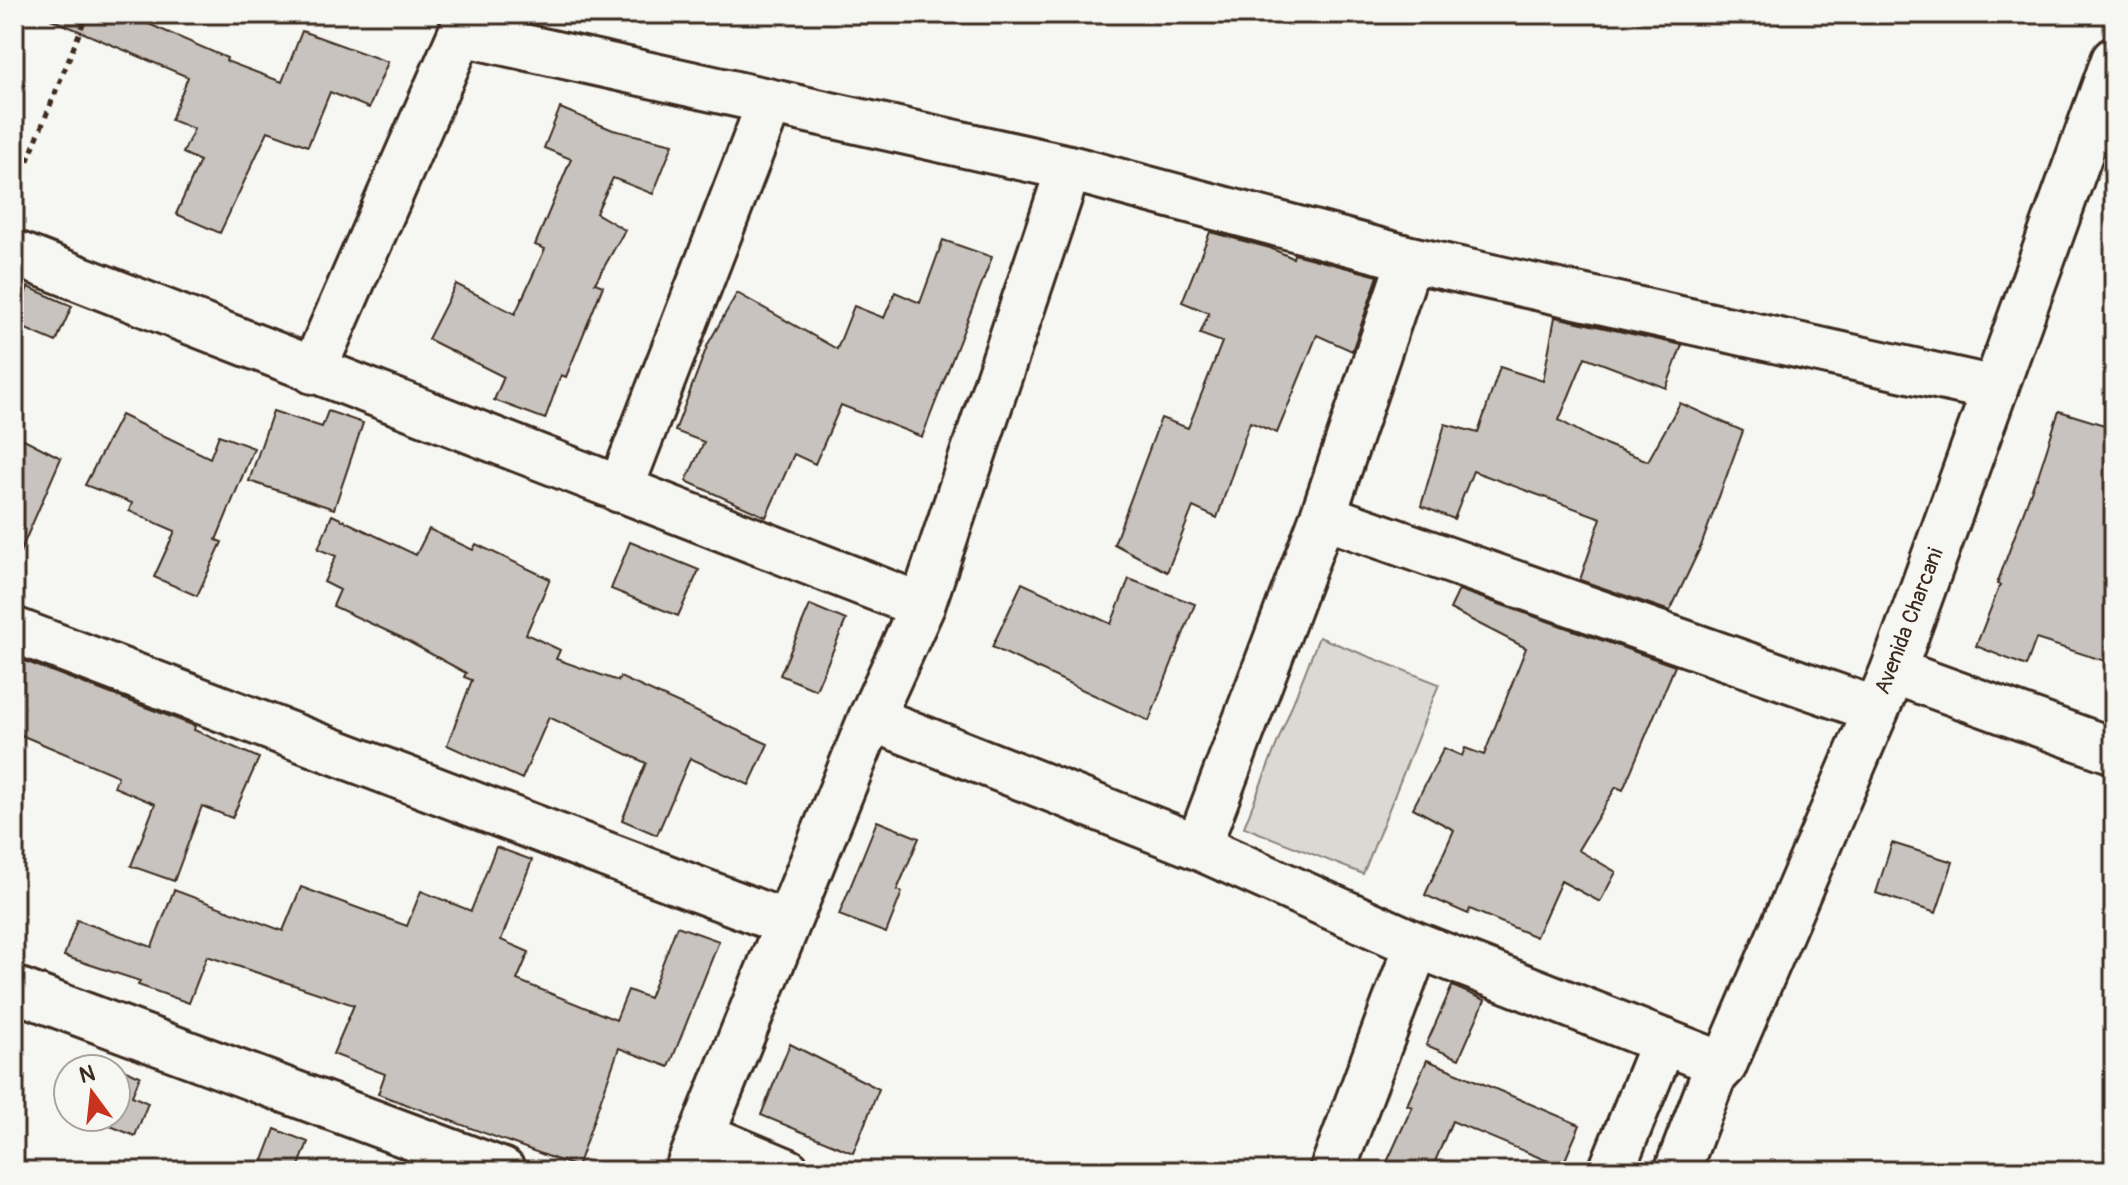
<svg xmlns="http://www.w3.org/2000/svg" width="2128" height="1185" font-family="Pangolin,sans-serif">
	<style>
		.green { fill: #dad9d3; stroke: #8a8278; stroke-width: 2 }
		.building { fill: #c8c3be; stroke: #3b2a1e; stroke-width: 2 }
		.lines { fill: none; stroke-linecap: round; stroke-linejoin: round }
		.minor-casing { stroke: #3b2a1e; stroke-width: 50 }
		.major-casing { stroke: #3b2a1e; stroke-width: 50 }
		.path { stroke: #3b2a1e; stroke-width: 5; stroke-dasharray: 6 6; stroke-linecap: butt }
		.minor { stroke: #f6f6f2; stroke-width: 44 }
		.major { stroke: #f6f6f2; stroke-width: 44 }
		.labels { text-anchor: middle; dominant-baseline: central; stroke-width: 7; stroke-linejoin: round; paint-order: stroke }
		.street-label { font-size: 22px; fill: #3b2a1e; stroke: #f6f6f2 }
	</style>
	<rect width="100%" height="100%" fill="#f6f6f2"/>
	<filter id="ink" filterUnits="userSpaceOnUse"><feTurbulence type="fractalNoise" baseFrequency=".0125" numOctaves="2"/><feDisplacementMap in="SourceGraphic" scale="16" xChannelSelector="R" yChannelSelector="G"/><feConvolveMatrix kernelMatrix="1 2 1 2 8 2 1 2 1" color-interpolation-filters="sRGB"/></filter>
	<g filter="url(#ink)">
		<path class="green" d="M 1319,637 L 1439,684 L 1363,874 L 1244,827 Z"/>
		<path class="building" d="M 39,14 L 126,14 L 227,58 L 226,61 L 282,82 L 302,31 L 388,62 L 369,108 L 330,92 L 308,146 L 268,131 L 220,233 L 176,214 L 200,161 L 183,153 L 194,129 L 171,120 L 188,77 Z
			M 560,108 L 613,130 L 673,144 L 653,194 L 613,178 L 596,213 L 625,230 L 595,283 L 603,286 L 566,377 L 561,375 L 545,419 L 494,400 L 504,377 L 428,339 L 456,284 L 515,314 L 545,249 L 535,245 L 571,159 L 544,148 Z
			M 1210,232 L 1270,248 L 1293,258 L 1294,254 L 1378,276 L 1352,351 L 1317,335 L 1277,433 L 1250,422 L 1217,518 L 1193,507 L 1167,572 L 1114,544 L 1161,418 L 1188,428 L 1222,342 L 1200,334 L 1209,313 L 1182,302 Z
			M 943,240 L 992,257 L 922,437 L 841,405 L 815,464 L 794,454 L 766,517 L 686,481 L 704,442 L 675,431 L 708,344 L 737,293 L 837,349 L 854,306 L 884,318 L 895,292 L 920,303 Z
			M 28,287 L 72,306 L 56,342 L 14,324 Z
			M 1555,317 L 1682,345 L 1666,388 L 1585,357 L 1559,420 L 1595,440 L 1648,461 L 1680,403 L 1743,431 L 1701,546 L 1670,611 L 1580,580 L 1601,518 L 1473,471 L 1454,519 L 1421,506 L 1445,424 L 1478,433 L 1500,367 L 1543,381 Z
			M 273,411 L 322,427 L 328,411 L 363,423 L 334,509 L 249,481 Z
			M 2059,411 L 2114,428 L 2114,664 L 2036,639 L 2026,666 L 1976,646 L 2000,585 L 1997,584 L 2036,478 L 2037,479 Z
			M 121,415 L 210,458 L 219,435 L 254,448 L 216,540 L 222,542 L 197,596 L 154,577 L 175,531 L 129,511 L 132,503 L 85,485 Z
			M 14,434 L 61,458 L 14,566 Z
			M 332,515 L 416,555 L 429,529 L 473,550 L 476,544 L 550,579 L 526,634 L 560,650 L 556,659 L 618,681 L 620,677 L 768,744 L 749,785 L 690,758 L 657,835 L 622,820 L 646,763 L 549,717 L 522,779 L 447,745 L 472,680 L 464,677 L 466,673 L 400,637 L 333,606 L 340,590 L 324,582 L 336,556 L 318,549 Z
			M 630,542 L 699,570 L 678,616 L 611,589 Z
			M 1129,579 L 1195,604 L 1149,721 L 992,647 L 1022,583 L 1111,624 Z
			M 1459,590 L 1675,666 L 1623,790 L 1616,787 L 1578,850 L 1616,872 L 1600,902 L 1561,881 L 1536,937 L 1470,909 L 1468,914 L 1425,895 L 1454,830 L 1413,808 L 1444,748 L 1462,756 L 1465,748 L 1484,755 L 1526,648 L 1450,609 Z
			M 810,605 L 846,620 L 816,690 L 780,675 Z
			M 14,657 L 195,726 L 194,730 L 259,758 L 232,818 L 202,806 L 174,881 L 131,866 L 155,804 L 114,787 L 118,776 L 14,732 Z
			M 877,821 L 919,838 L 897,890 L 902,892 L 886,933 L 839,915 Z
			M 1892,843 L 1953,862 L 1936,913 L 1876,893 Z
			M 496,847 L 532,860 L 501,940 L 529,952 L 517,980 L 616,1020 L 628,990 L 649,998 L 677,926 L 719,941 L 669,1067 L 619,1048 L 577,1167 L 378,1094 L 385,1074 L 333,1054 L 354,1005 L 207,956 L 189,1003 L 138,985 L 140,981 L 64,956 L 77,920 L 152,947 L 174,890 L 283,931 L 301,887 L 407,926 L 421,891 L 471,911 Z
			M 1452,986 L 1485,1000 L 1459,1059 L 1426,1045 Z
			M 790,1044 L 879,1089 L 853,1153 L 761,1115 Z
			M 1427,1060 L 1580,1125 L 1562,1167 L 1452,1121 L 1431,1171 L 1383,1171 L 1412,1107 L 1407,1105 Z
			M 104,1061 L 140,1076 L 132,1096 L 148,1103 L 135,1136 L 88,1117 L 116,1117 L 116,1069 L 101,1069 Z
			M 275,1129 L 308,1142 L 297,1171 L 259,1171 Z"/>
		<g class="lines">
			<g class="minor-casing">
				<path id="minor" d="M 14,253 L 922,606
					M 313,371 L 461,33 L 1069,168 L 1410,259 L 1995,389
					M 620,490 L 770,102
					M 1323,516 L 1876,710
					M 14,630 L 786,923
					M 1893,671 L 2114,751
					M 871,718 L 1198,847 L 1417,945 L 1724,1065
					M 1198,847 L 1323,516 L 1410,259
					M 14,989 L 503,1171
					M 702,1135 L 787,1171
					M 687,1171 L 871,718 L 922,606 L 1069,168
					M 1332,1171 L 1417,945
					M 1611,1171 L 1664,1041"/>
			</g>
			<g class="major-casing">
				<path id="major" d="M 1677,1171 L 1713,1077 L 1724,1065 L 1893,671 L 2114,60"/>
			</g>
			<path class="path" d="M 14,195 L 87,14"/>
			<use href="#minor" class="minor"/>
			<use href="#major" class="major"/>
		</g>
	</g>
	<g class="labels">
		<g class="street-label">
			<text transform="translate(1909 621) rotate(-69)">Avenida Charcani</text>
		</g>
	</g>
	<rect width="2128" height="1185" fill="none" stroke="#f6f6f2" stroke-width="48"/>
	<rect x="24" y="24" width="2080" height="1137" fill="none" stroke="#3b2a1e" stroke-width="3" filter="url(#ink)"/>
	<g transform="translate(92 1093) rotate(345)"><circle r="38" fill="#f6f6f2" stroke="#aba49d" stroke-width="2"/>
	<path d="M0-6L14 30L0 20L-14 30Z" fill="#c8321e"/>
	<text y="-12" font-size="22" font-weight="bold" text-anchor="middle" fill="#3b2a1e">N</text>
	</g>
</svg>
